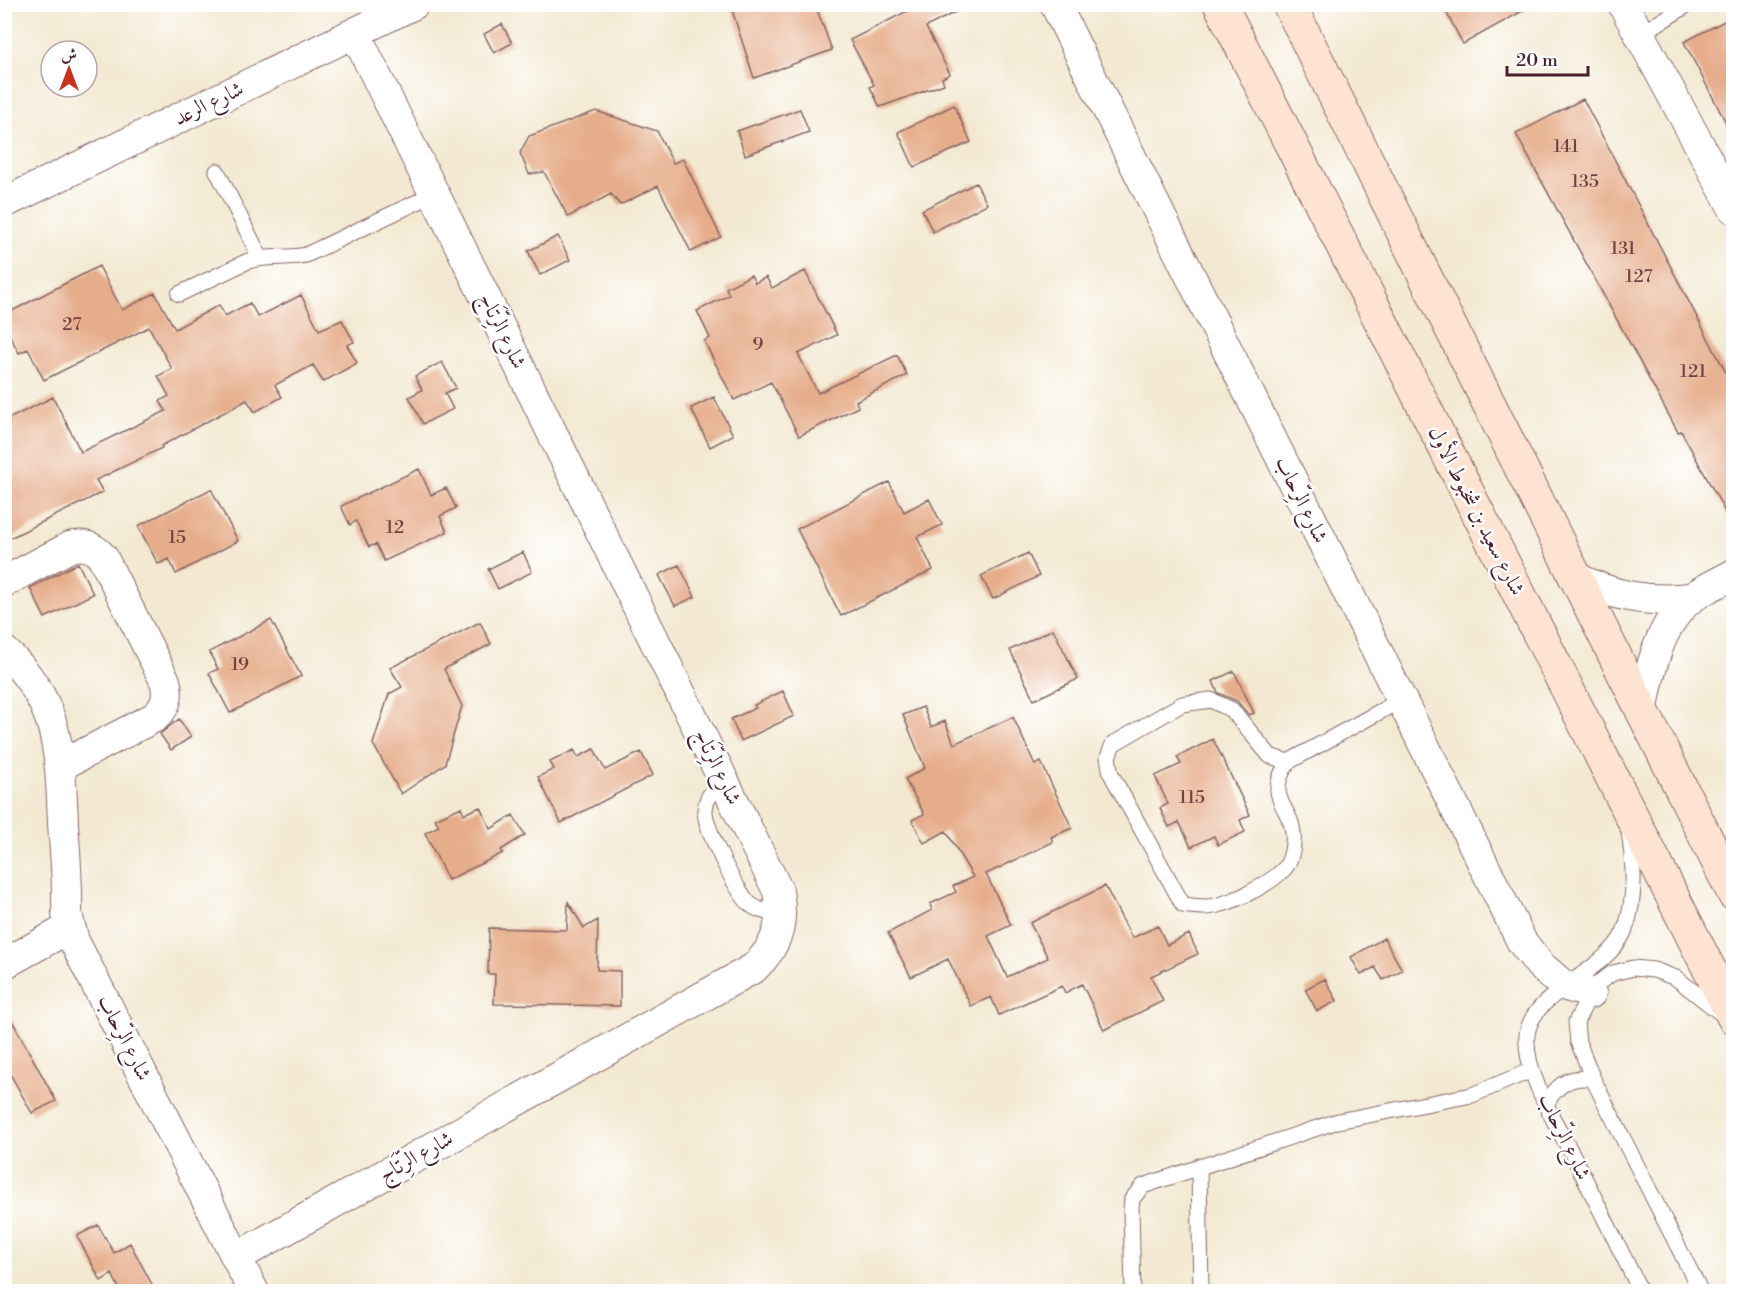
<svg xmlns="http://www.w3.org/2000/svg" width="1738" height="1296" font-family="'Libre Bodoni',Amiri,serif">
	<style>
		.building { fill: #e6ad8b }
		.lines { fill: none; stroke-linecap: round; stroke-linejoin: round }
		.lane-casing { stroke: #856665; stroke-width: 17 }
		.street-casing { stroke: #856665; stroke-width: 32 }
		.secondary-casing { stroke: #856665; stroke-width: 35 }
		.lane { stroke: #fff; stroke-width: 15 }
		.street { stroke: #fff; stroke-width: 30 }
		.secondary { stroke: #fee3d2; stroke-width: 33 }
		.labels { text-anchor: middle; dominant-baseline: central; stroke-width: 5; stroke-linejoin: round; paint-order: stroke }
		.number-label { font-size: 18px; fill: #714243 }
		.street-label { font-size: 21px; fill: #4a1f2b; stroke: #fff }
	</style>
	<rect width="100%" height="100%" fill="#fff"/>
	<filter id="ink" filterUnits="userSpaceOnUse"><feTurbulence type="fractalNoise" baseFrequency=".0167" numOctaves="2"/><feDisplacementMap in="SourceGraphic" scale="12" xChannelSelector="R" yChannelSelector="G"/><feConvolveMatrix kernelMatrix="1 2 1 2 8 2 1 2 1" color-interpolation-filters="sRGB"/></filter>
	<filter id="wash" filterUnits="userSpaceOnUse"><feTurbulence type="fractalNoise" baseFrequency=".008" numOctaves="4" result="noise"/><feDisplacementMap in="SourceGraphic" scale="24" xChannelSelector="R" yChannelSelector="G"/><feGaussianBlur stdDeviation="1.35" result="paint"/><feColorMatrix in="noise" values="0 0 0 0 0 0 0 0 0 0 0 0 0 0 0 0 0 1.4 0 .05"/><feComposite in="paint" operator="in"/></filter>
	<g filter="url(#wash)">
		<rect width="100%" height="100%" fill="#f3e9d2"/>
		<g id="blocks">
			<path class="building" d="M 730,4 L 815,4 L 832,50 L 754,78 Z
				M 921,4 L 971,4 L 926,27 L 950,74 L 942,78 L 944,84 L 880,107 L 870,87 L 874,85 L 850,40 Z
				M 1442,4 L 1535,4 L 1463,44 Z
				M 1734,16 L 1734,138 L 1684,42 Z
				M 502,24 L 512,43 L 494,53 L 484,34 Z
				M 1583,99 L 1734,388 L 1734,528 L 1681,431 L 1678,432 L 1516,134 Z
				M 954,105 L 971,142 L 914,167 L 898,132 Z
				M 800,109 L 809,132 L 745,155 L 737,131 Z
				M 596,111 L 657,131 L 673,163 L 683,159 L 721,237 L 691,252 L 658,186 L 620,205 L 611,194 L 568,217 L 544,172 L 529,174 L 520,153 L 529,136 Z
				M 976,183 L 987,204 L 933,232 L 922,210 Z
				M 558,236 L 570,260 L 540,275 L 528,251 Z
				M 99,266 L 122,310 L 155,293 L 175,329 L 219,305 L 225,316 L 250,303 L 258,317 L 301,295 L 319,330 L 342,320 L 354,342 L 347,345 L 357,363 L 323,382 L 313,365 L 275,385 L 282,397 L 255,412 L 247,400 L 161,446 L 162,448 L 96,480 L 103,492 L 4,541 L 4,421 L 53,397 L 81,452 L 166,411 L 160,401 L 169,396 L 158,376 L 172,369 L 149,327 L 44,380 L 28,349 L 19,353 L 4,324 L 4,315 Z
				M 805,271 L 837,335 L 798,354 L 818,393 L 897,355 L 907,375 L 856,401 L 858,407 L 799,436 L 771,382 L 734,400 L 704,341 L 710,338 L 697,311 L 729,295 L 726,288 L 751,275 L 755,283 L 766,277 L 772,288 Z
				M 442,362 L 456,388 L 445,393 L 453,409 L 423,424 L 409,397 L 422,390 L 415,376 Z
				M 714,397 L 733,435 L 710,447 L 691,408 Z
				M 419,469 L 431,495 L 446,488 L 456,508 L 440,516 L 447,532 L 384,561 L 376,544 L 369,547 L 356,521 L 350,525 L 341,506 Z
				M 889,482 L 904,512 L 929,499 L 942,525 L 917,537 L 933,570 L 841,616 L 797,529 Z
				M 211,489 L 238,541 L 176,574 L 169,559 L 158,564 L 138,526 Z
				M 523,552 L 532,572 L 498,589 L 488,569 Z
				M 1028,553 L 1039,576 L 993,599 L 981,576 Z
				M 78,563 L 93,594 L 45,618 L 30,588 Z
				M 679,565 L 695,597 L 675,606 L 659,575 Z
				M 271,620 L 301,676 L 230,713 L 209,673 L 218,669 L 209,652 Z
				M 480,622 L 491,644 L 444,669 L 462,706 L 445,764 L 401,794 L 373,744 L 389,694 L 402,687 L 390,668 Z
				M 1053,629 L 1078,679 L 1034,700 L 1010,650 Z
				M 1234,671 L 1254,713 L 1249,715 L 1237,701 L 1218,693 L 1213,681 Z
				M 783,691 L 794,716 L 741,741 L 731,719 L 756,708 L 754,705 Z
				M 923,707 L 931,727 L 945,721 L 954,744 L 1013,717 L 1035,765 L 1041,762 L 1072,828 L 1051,837 L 1053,842 L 986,874 L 1011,925 L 988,936 L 1007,977 L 1048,958 L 1030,923 L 1105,886 L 1132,938 L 1158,926 L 1167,945 L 1189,934 L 1198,954 L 1151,976 L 1163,1001 L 1104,1030 L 1082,984 L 1065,993 L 1062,986 L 999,1015 L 991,997 L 971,1006 L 948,959 L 911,977 L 888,933 L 932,910 L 930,904 L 956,892 L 953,886 L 973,877 L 946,831 L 924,843 L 912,820 L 924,814 L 905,779 L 925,768 L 903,715 Z
				M 179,719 L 191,737 L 171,750 L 160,734 Z
				M 1213,739 L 1250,815 L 1240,820 L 1245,832 L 1218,845 L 1214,836 L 1191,847 L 1179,822 L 1169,827 L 1160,808 L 1168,804 L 1155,776 L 1181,764 L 1177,757 Z
				M 594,749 L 605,770 L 641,752 L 653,775 L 561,823 L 538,777 L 554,769 L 550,762 L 574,750 L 578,757 Z
				M 461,807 L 464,814 L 480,807 L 491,829 L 513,815 L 525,835 L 501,850 L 503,853 L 448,880 L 425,833 L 439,826 L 435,819 Z
				M 568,902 L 584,928 L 598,920 L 597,970 L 620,971 L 620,1006 L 494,1004 L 495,974 L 488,974 L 489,928 L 567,930 Z
				M 1384,938 L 1402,970 L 1383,980 L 1375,967 L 1361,975 L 1351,957 Z
				M 1325,979 L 1337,1001 L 1317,1011 L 1305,989 Z
				M 4,1006 L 56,1101 L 32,1113 L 4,1063 Z
				M 98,1225 L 114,1253 L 130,1243 L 156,1292 L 121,1292 L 112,1274 L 101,1281 L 77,1236 Z"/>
		</g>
	</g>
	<g filter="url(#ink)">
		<use href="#blocks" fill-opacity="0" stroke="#856665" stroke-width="1.5"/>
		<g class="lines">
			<g class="lane-casing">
				<path id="lane" d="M 1639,35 L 1689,4
					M 217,171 L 260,257
					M 179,294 L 248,261 C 267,255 287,259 306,255 L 434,194
					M 1288,762 C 1261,803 1297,806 1293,843 C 1293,850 1289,865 1284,869 C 1269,885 1228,906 1206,907 C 1198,907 1190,906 1183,905 L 1111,774 L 1108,757 L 1113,744 L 1182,704 L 1211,700 L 1232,710 L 1270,756 L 1288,762 L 1401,700
					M 723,779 C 714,789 706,796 705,810 C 704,827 738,895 751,905 C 761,912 771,913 782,913
					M 1629,832 C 1634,863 1636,903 1624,932 C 1605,974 1531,992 1527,1035 C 1524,1076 1560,1130 1578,1165 C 1599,1207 1620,1249 1641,1292
					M 1547,1103 C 1557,1084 1572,1075 1593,1079
					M 1199,1166 L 1201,1292
					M 1133,1292 L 1131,1208 L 1132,1199 L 1143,1186 L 1338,1121 L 1472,1095 L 1532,1070
					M 1701,1292 L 1593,1079 L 1578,1042 L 1576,1022 L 1595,985 L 1613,973 L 1633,968 L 1654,970 L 1676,978 L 1722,1014"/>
			</g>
			<g class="street-casing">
				<path id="street" d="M 1055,4 L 1522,942 L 1540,965 L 1563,985 L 1591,993
					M 1623,4 L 1734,209
					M 4,203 L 414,4
					M 1573,576 C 1612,596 1647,603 1691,598
					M 4,582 L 70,547 C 84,543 94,547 103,558 L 165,681 C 169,695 167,706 155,717 L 60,766
					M 4,651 C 60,701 60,753 63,823 C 65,853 68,884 67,914 L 74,941 L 254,1292
					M 1642,714 C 1648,676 1659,621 1693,597 C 1705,588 1720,582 1734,574
					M 4,964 L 69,928
					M 237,1257 L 754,968 C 778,945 784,924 778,891 L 355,33"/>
			</g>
			<g class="secondary-casing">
				<path id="secondary" d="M 1220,4 L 1734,1018
					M 1289,4 L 1734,894"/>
			</g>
			<use href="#lane" class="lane"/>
			<use href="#street" class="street"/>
			<use href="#secondary" class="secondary"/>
		</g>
	</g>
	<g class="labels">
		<g class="number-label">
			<text x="1566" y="146">141</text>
			<text x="1585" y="181">135</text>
			<text x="1623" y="248">131</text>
			<text x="1639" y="276">127</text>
			<text x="72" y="324">27</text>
			<text x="758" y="344">9</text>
			<text x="1693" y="371">121</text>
			<text x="395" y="527">12</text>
			<text x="177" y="537">15</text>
			<text x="240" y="664">19</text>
			<text x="1192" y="797">115</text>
		</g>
		<g class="street-label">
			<text transform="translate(209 104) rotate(-26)">شارع الرعد</text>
			<text transform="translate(502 331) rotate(64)">شارع الرِّتَاج</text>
			<text transform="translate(1301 500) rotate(64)">شارع الرِّحاب</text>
			<text transform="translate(1476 511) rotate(63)">شارع سعيد بن شخبوط الأول</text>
			<text transform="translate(717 767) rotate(64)">شارع الرِّتَاج</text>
			<text transform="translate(124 1038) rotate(63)">شارع الرِّحاب</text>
			<text transform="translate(1564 1137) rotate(64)">شارع الرِّحاب</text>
			<text transform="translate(416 1157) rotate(-29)">شارع الرِّتَاج</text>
		</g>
	</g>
	<rect width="1738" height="1296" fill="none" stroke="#fff" stroke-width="24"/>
	<g transform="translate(69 69)"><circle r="28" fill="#ffffff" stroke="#b7a5aa" stroke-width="1.5"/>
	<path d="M0-4.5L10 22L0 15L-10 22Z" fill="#c8321e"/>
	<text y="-9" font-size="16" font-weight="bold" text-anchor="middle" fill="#4a1f2b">ش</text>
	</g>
	<path d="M1507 66v9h81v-9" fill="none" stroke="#4a1f2b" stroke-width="3"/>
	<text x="1516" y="66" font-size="18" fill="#4a1f2b" stroke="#ffffff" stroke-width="4.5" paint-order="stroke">20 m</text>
</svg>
